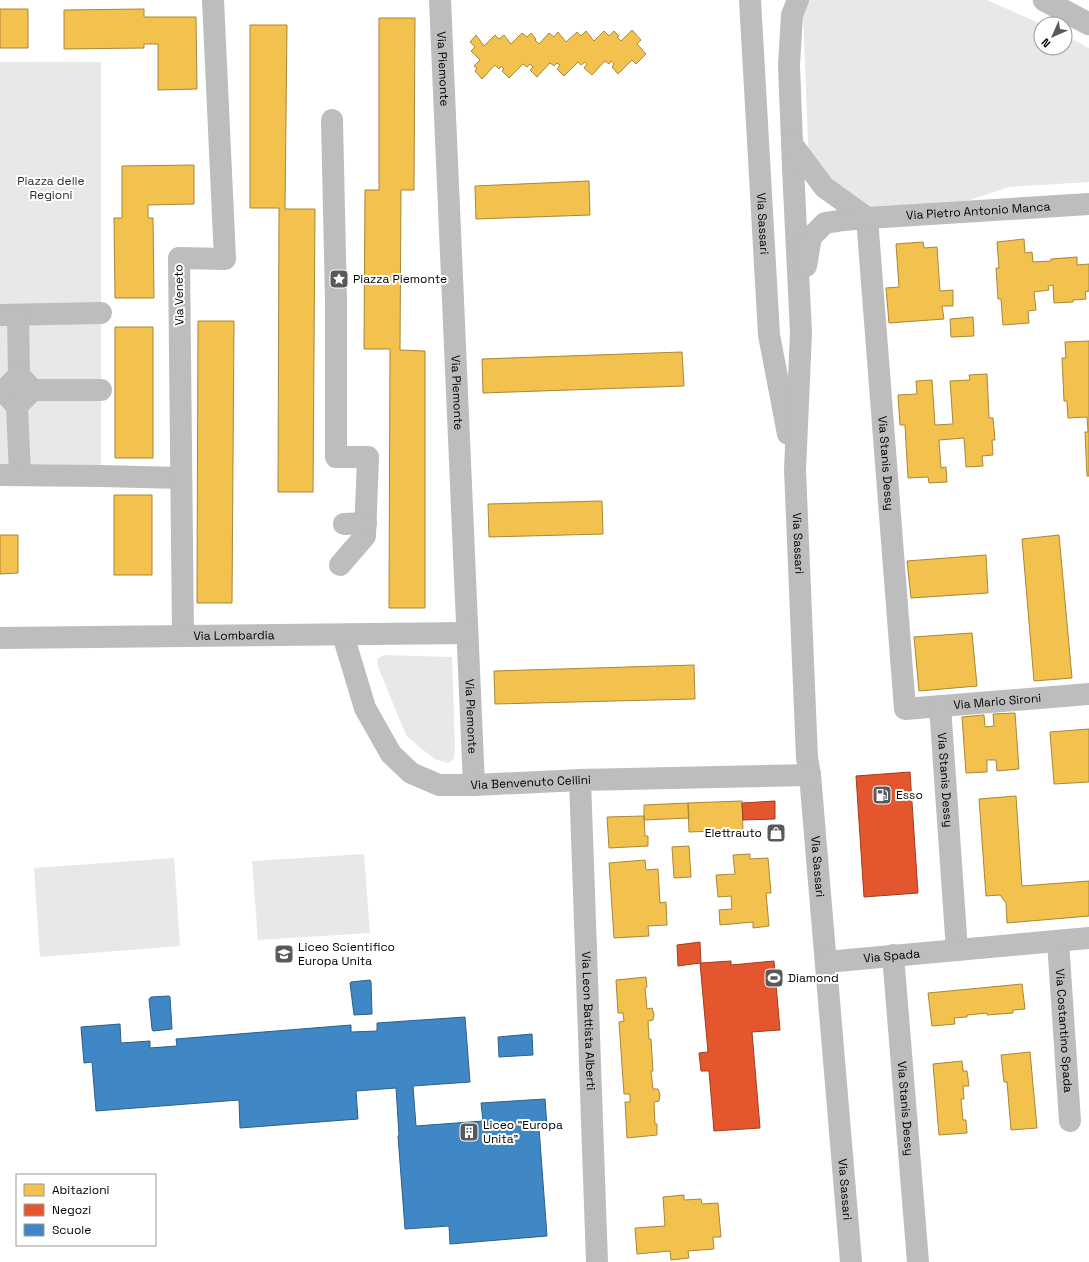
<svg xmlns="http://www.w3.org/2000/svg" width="1089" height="1262" font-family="'Space Grotesk',sans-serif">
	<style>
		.green { fill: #e8e8e8 }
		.homes { fill: #f2c14e; stroke: #a98737 }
		.shops { fill: #e4572e; stroke: #a03d20 }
		.schools { fill: #3f88c5; stroke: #2c5f8a }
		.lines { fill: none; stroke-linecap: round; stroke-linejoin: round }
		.major-casing { stroke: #dbdbdb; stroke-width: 23 }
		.minor { stroke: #bdbdbd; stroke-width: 22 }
		.major { stroke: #bdbdbd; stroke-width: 22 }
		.labels { text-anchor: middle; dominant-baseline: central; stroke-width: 4; stroke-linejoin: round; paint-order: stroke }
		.street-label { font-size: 12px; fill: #000; stroke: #fff }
		.park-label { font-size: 12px; fill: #2c2c2c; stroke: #fff }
		.poi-label { font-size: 12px; fill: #000; stroke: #fff; text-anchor: start }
	</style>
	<rect width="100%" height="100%" fill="#fff"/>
	<path class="green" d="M 808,0 L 987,0 L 1041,24 L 1041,48 L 1065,48 L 1065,35 L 1089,48 L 1089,182 L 1009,187 L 928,214 L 867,218 L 809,167 L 803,14 Z
		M 0,62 L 101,62 L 101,465 L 0,465 Z
		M 384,655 L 452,657 L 455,749 L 454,759 L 448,763 L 435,759 L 418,746 L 406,735 L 378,667 L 377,659 Z
		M 364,854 L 370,933 L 258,940 L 252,861 Z
		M 174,858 L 180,946 L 40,957 L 34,868 Z"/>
	<path class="homes" d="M 0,9 L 28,9 L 28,48 L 0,48 Z
		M 144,9 L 144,17 L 196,17 L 197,89 L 158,90 L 158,44 L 144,44 L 144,48 L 64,49 L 64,10 Z
		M 379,18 L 415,18 L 414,190 L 401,190 L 400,350 L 425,351 L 425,608 L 389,608 L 390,349 L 364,349 L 365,190 L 379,190 Z
		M 250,25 L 287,25 L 285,209 L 315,209 L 313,492 L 278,492 L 279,208 L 250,208 Z
		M 632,30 L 641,40 L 637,44 L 646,54 L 636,64 L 632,60 L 618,74 L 612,67 L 614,64 L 611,61 L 609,64 L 605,61 L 592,75 L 584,68 L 587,64 L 585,62 L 581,65 L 578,62 L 564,76 L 557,69 L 560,65 L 557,63 L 554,66 L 550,63 L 537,77 L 530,70 L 533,67 L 530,64 L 527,67 L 523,64 L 509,78 L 502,71 L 504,69 L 501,66 L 499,69 L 495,65 L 482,79 L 475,71 L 477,68 L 474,66 L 480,60 L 471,51 L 475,47 L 470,42 L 476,35 L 484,46 L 495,35 L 499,39 L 504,35 L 511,44 L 522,33 L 527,37 L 531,33 L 536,39 L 535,40 L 539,44 L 549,33 L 554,37 L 558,32 L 566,42 L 577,32 L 581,36 L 586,31 L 594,41 L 604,31 L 609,36 L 614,31 L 619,36 L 617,37 L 621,41 Z
		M 194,165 L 194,204 L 148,205 L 148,218 L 153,218 L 154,298 L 115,298 L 114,218 L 122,218 L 122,166 Z
		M 589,181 L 590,215 L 476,219 L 475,186 Z
		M 1024,239 L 1025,253 L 1032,252 L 1033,262 L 1051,261 L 1051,259 L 1077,257 L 1077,265 L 1089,264 L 1089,291 L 1085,292 L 1086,299 L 1073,300 L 1073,302 L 1054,303 L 1053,285 L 1048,286 L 1049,290 L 1034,292 L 1036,310 L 1028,311 L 1029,323 L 1003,325 L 1001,299 L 998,299 L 996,268 L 999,268 L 997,242 Z
		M 923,242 L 924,248 L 937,247 L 940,291 L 953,290 L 953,306 L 942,306 L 944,319 L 889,323 L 886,288 L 899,287 L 896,244 Z
		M 973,317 L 974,336 L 951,337 L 950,319 Z
		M 198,321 L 234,321 L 232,603 L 197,603 Z
		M 115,327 L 153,327 L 153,458 L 115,458 Z
		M 1089,341 L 1089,476 L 1087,476 L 1085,432 L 1088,432 L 1087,417 L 1068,418 L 1067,401 L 1064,401 L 1062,358 L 1066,358 L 1065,342 Z
		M 682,352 L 684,386 L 483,393 L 482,359 Z
		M 987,374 L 989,418 L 993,418 L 995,440 L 992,440 L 993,455 L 982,456 L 983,466 L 966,467 L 964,438 L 939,440 L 941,468 L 946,467 L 947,482 L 929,483 L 928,477 L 908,478 L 905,425 L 900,425 L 898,395 L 917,394 L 916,381 L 932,380 L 935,425 L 953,424 L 950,381 L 970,380 L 969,375 Z
		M 114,495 L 152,495 L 152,575 L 114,575 Z
		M 602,501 L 603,534 L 489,537 L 488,504 Z
		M 0,535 L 18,535 L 18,573 L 0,574 Z
		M 1059,535 L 1072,678 L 1034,681 L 1022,539 Z
		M 986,555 L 988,593 L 911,598 L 907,561 Z
		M 972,633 L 977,686 L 919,691 L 914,637 Z
		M 694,665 L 695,699 L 495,704 L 494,671 Z
		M 1015,713 L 1019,769 L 997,771 L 996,760 L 987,760 L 987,772 L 966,773 L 962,717 L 984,715 L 985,727 L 994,726 L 993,714 Z
		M 1089,729 L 1089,782 L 1054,784 L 1050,732 Z
		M 1016,796 L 1022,886 L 1089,881 L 1089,916 L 1007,923 L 1006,903 L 1000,895 L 986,896 L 979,799 Z
		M 742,801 L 743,830 L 689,832 L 688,803 Z
		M 688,803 L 689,818 L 644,820 L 644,805 Z
		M 644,816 L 645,836 L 648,836 L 648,846 L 609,848 L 607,817 Z
		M 689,846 L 691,877 L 674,878 L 672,847 Z
		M 750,854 L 750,859 L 768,858 L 771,893 L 766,893 L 769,926 L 753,928 L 753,922 L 720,925 L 719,910 L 732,909 L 731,896 L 718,897 L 716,875 L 735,874 L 733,855 Z
		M 645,860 L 646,870 L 658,869 L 660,903 L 666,902 L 667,925 L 648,926 L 649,936 L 614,938 L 609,863 Z
		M 646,977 L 647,987 L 645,988 L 647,1009 L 652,1008 L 654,1014 L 653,1020 L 648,1021 L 649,1039 L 651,1039 L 653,1071 L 651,1071 L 653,1089 L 658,1089 L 659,1091 L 660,1095 L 659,1101 L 654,1102 L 655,1124 L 657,1124 L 657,1135 L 627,1138 L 625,1102 L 630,1102 L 630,1094 L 624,1094 L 619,1022 L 624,1021 L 623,1013 L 618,1013 L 616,980 Z
		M 1022,984 L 1025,1009 L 1013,1010 L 1013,1013 L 987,1015 L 987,1013 L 967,1015 L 967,1017 L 954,1018 L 955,1024 L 932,1026 L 928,993 Z
		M 1030,1052 L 1037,1128 L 1011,1130 L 1007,1082 L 1004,1082 L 1001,1055 Z
		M 962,1061 L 963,1071 L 967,1071 L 969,1086 L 963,1086 L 964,1099 L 961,1099 L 963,1120 L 966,1120 L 967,1133 L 939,1135 L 933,1064 Z
		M 684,1195 L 684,1200 L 701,1199 L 702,1204 L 718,1203 L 721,1237 L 713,1237 L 714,1249 L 688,1251 L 689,1258 L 671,1260 L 670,1251 L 637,1254 L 635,1228 L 665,1226 L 663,1197 Z"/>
	<path class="shops" d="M 910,772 L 918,893 L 864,897 L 856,776 Z
		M 775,801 L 775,819 L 743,820 L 742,803 Z
		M 700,942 L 701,963 L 731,961 L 731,965 L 774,961 L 780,1030 L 752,1032 L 760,1128 L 714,1131 L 709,1071 L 701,1071 L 699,1053 L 708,1052 L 700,963 L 678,966 L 677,945 Z"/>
	<path class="schools" d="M 370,980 L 371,982 L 372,1014 L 354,1015 L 350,983 L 351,982 Z
		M 169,996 L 170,997 L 172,1029 L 153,1031 L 152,1029 L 149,999 L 151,997 Z
		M 465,1017 L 470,1082 L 413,1086 L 416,1126 L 483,1121 L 481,1103 L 545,1099 L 547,1127 L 539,1128 L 547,1236 L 450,1244 L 449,1226 L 405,1229 L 398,1136 L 399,1135 L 396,1088 L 356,1091 L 358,1119 L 240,1128 L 239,1100 L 96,1111 L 92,1062 L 84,1063 L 81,1027 L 120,1024 L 121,1043 L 150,1041 L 150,1048 L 177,1046 L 176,1039 L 351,1025 L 351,1032 L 377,1031 L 377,1023 Z
		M 532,1034 L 533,1055 L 499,1057 L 498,1037 Z"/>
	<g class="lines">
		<g class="major-casing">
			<path id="major" d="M 1044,0 L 1089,24"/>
		</g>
		<g class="minor">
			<path id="s1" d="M 440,0 L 474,785"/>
			<path id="s2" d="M 750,0 L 769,335 L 788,434"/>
			<path id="s3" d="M 798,0 L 792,15 L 789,65 L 793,168 L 801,333 L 795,470 L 807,758 L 810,775 L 851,1262"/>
			<path d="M 332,120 L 336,302 L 336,457 L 368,457 L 365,536 L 340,565"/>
			<path d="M 792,144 L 824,187 L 867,218"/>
			<path id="s4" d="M 867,218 L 905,709 L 1089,694"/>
			<path id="s5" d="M 806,266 L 811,237 L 825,223 L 844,220 L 867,218 L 1089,204"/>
			<path d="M 0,315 L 101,313"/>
			<path d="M 18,315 L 19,375"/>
			<path d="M 33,390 L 17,406 L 3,391 L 19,375 L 33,390 L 101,390"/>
			<path d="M 17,406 L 20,475"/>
			<path d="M 0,475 L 102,476 L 181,478"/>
			<path d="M 344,524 L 366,523"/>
			<path id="s6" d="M 343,635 L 365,708 L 391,754 L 411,773 L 439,785 L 474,785 L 580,780 L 810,775"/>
			<path d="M 183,636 L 179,258 L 225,259 L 213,0"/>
			<path id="s7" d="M 0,638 L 467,633"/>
			<path id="s8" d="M 940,706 L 957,950"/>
			<path id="s9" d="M 580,780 L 597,1262"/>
			<path id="s10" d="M 1058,941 L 1070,1121"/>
			<path id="s11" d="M 893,955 L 918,1262"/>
			<path id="s12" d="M 826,962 L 1089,938"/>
		</g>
		<use href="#major" class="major"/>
	</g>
	<defs>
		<g id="sight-square" transform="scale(1)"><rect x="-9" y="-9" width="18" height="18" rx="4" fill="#595959" stroke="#fff"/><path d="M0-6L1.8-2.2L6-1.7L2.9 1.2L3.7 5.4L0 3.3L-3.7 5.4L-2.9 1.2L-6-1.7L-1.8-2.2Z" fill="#fff"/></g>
		<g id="fuel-square" transform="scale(1)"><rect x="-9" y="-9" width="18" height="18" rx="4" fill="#595959" stroke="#fff"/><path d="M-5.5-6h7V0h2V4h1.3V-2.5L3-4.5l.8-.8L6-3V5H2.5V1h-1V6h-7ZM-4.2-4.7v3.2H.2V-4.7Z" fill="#fff"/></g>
		<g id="shop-square" transform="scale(1)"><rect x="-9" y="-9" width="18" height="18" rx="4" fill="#595959" stroke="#fff"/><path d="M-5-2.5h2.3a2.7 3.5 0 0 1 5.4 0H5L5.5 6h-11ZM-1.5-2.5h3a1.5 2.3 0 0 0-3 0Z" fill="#fff"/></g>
		<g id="school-square" transform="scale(1)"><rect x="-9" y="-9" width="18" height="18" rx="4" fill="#595959" stroke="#fff"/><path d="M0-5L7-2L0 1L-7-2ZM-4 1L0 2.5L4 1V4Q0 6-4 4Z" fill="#fff"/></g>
		<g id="stadium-square" transform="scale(1)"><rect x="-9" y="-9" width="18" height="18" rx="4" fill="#595959" stroke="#fff"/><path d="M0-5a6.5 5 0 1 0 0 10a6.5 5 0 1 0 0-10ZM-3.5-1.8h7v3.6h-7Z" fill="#fff"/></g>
		<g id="building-square" transform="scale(1)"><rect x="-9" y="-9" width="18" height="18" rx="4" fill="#595959" stroke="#fff"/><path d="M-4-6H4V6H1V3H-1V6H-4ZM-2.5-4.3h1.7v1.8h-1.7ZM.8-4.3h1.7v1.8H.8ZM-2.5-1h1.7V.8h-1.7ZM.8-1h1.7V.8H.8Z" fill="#fff"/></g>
	</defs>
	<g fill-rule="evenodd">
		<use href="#sight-square" x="339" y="279"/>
		<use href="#fuel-square" x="882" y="795"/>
		<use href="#shop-square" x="776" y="833"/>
		<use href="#school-square" x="284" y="954"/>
		<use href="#stadium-square" x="774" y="978"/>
		<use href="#building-square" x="469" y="1132"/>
	</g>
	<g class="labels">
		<g class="street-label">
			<text stroke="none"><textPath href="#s1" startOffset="69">Via Piemonte</textPath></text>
			<text stroke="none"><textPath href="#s5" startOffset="203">Via Pietro Antonio Manca</textPath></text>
			<text stroke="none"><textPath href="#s2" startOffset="224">Via Sassari</textPath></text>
			<text transform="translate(179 295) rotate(-91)">Via Veneto</text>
			<text stroke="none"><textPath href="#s1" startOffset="393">Via Piemonte</textPath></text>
			<text stroke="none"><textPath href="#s4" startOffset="246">Via Stanis Dessy</textPath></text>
			<text stroke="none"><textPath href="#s3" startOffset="545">Via Sassari</textPath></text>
			<text stroke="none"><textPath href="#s7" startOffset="234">Via Lombardia</textPath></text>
			<text stroke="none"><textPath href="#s4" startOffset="585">Via Mario Sironi</textPath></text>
			<text stroke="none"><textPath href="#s1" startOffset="717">Via Piemonte</textPath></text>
			<text stroke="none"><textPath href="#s8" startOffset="74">Via Stanis Dessy</textPath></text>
			<text stroke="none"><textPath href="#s6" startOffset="279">Via Benvenuto Cellini</textPath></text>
			<text stroke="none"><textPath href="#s3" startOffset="869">Via Sassari</textPath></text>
			<text stroke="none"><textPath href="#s12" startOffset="66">Via Spada</textPath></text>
			<text stroke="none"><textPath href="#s9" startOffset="241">Via Leon Battista Alberti</textPath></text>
			<text stroke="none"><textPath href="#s10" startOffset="90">Via Costantino Spada</textPath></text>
			<text stroke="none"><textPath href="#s11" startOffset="154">Via Stanis Dessy</textPath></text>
			<text stroke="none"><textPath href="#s3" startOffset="1193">Via Sassari</textPath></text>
		</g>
		<g class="park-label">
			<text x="51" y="181">Piazza delle<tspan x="51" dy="14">Regioni</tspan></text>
		</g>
		<g class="poi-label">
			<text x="353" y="279">Piazza Piemonte</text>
			<text x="896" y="795">Esso</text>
			<text x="762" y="833" text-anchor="end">Elettrauto</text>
			<text x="298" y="947">Liceo Scientifico<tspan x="298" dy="14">Europa Unita</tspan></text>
			<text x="788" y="978">Diamond</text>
			<text x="483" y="1125">Liceo "Europa<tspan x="483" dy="14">Unita"</tspan></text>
		</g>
	</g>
	<rect x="16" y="1174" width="140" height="72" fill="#ffffff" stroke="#999999"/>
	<rect x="24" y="1184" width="20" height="12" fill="#f2c14e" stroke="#999999"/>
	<text x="52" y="1194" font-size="12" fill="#000000">Abitazioni</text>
	<rect x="24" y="1204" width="20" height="12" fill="#e4572e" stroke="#999999"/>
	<text x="52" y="1214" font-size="12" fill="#000000">Negozi</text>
	<rect x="24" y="1224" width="20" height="12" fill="#3f88c5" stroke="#999999"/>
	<text x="52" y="1234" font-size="12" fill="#000000">Scuole</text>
	<g transform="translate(1053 36) rotate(225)"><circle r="19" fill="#ffffff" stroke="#999999"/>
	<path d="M0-3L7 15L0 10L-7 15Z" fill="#595959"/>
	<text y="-6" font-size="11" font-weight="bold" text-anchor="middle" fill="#000000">N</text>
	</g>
</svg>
